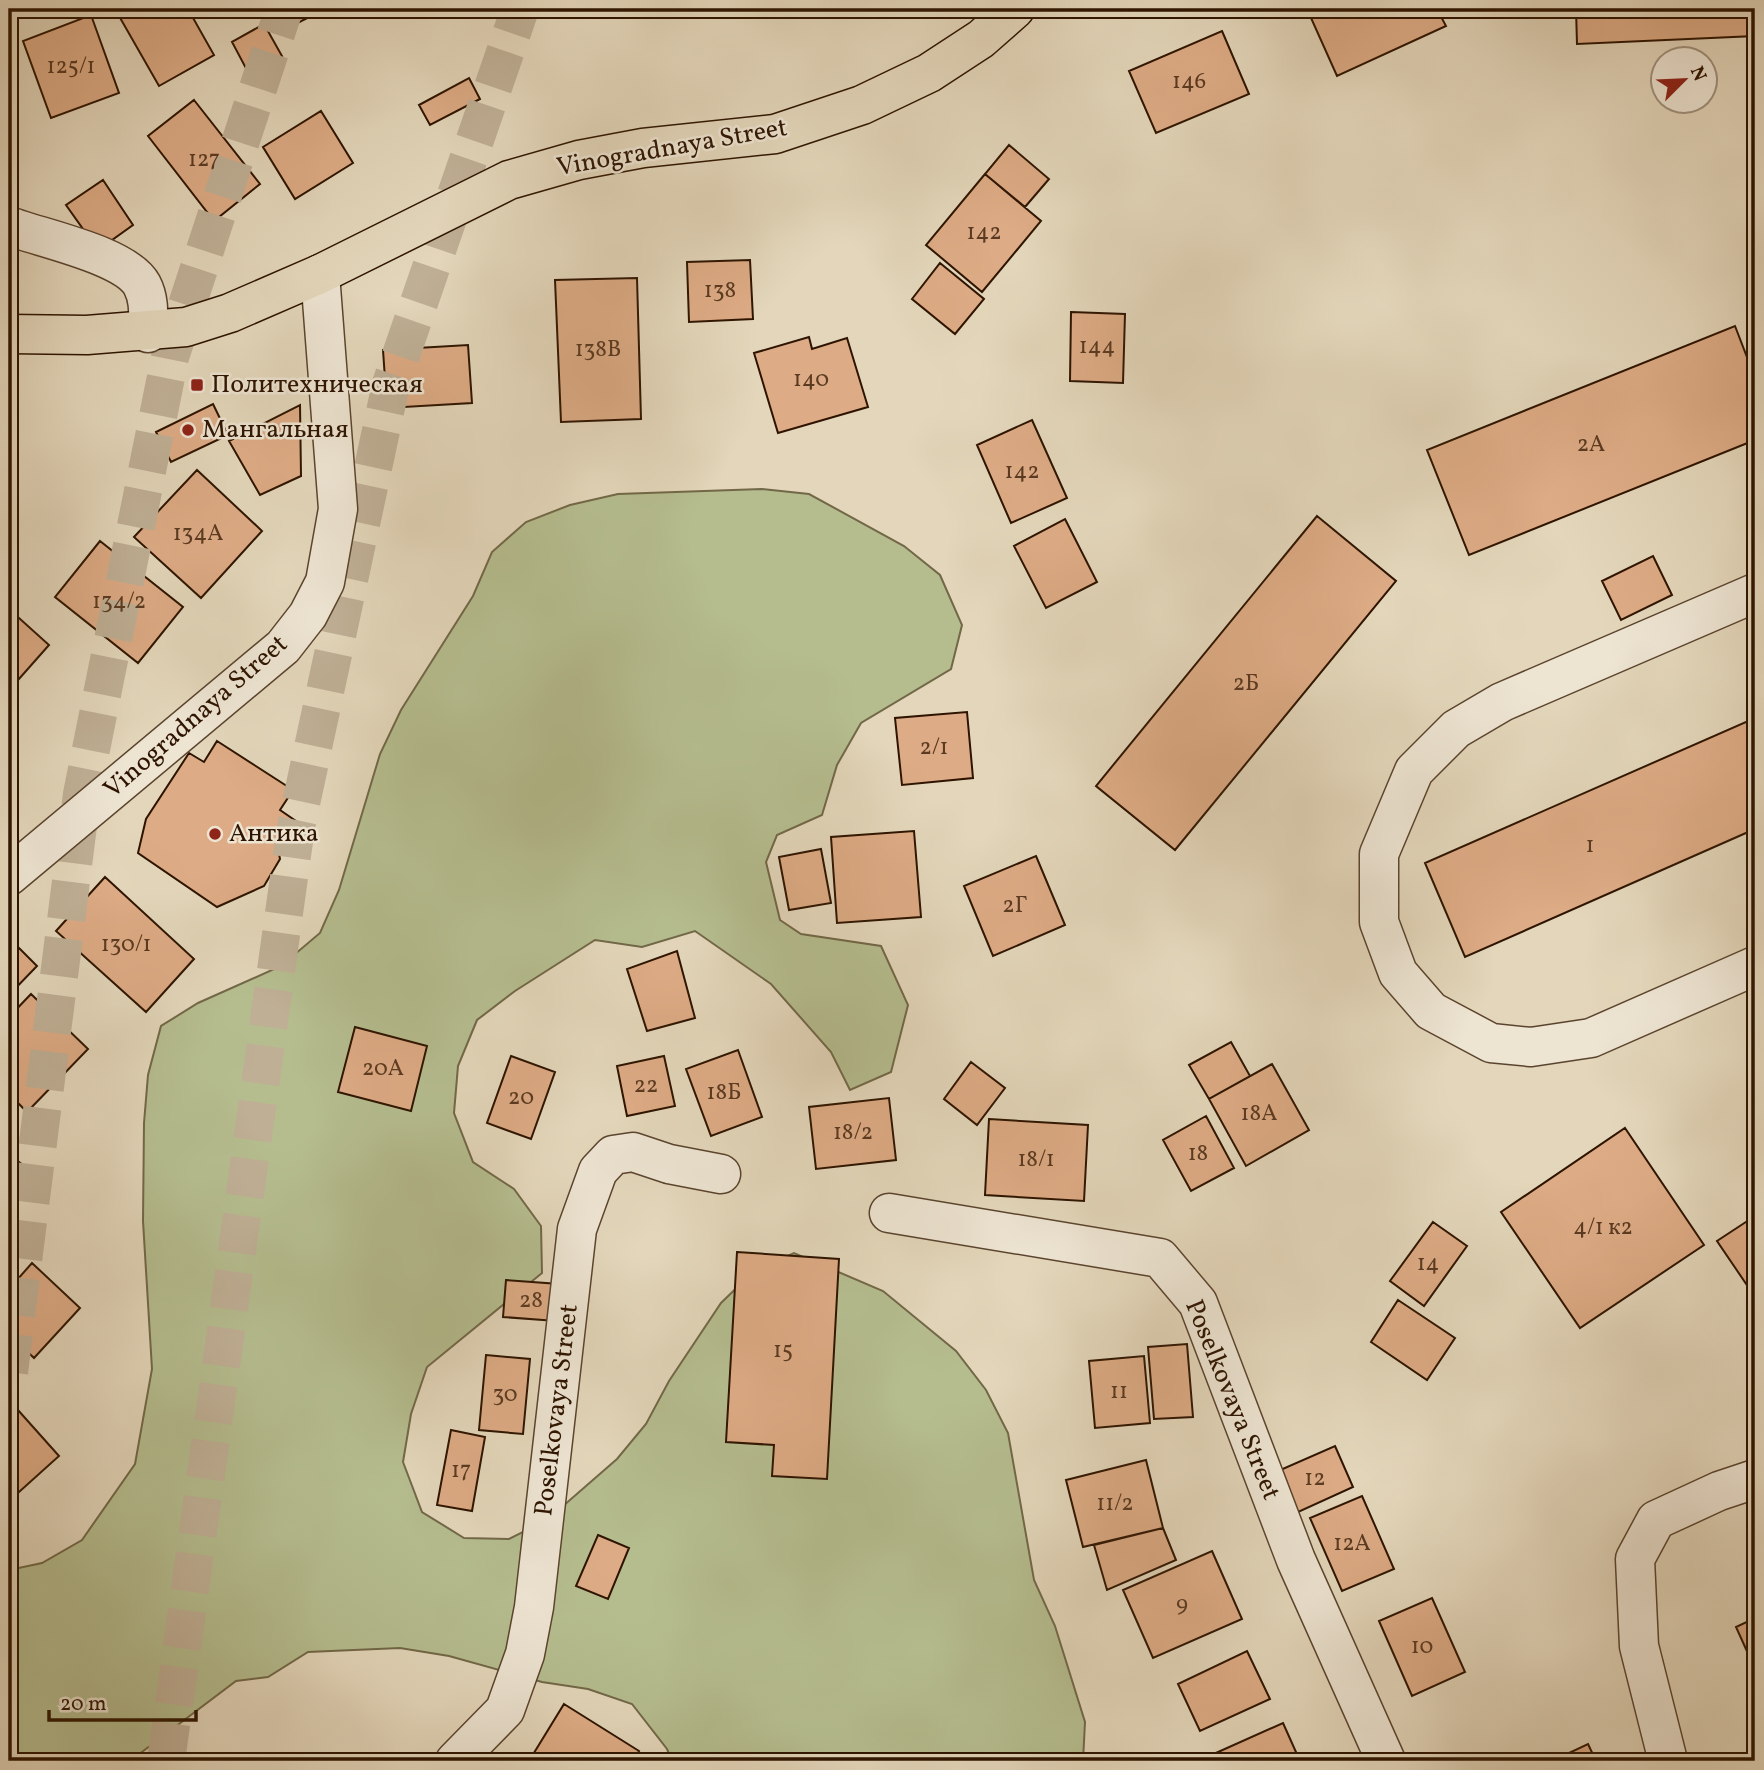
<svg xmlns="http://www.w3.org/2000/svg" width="1764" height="1770" font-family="Vollkorn,serif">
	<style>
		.green { fill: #b5bd8f; stroke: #726848; stroke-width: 2 }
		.building { fill: #ddab85; stroke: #2e1400; stroke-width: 2 }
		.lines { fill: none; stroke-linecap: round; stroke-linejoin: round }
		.primary-tunnel { stroke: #bfaf95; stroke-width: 38; stroke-dasharray: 38 19; stroke-linecap: butt }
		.minor-casing { stroke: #5b442e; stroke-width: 41 }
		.primary-casing { stroke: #2e1400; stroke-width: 41 }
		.minor { stroke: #ede4d2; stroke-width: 38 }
		.primary { stroke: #e3d6ba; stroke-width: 38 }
		.poi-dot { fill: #8f2418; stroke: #ede4d2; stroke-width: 2.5 }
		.labels { text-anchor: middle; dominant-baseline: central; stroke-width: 5; stroke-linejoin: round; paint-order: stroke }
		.number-label { font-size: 23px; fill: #5a3a21 }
		.street-label { font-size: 26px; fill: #2e1400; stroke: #ede4d2 }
		.poi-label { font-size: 26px; fill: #2e1400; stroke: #ede4d2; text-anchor: start }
	</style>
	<rect width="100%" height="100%" fill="#e3d6ba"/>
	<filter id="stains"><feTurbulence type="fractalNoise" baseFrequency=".00286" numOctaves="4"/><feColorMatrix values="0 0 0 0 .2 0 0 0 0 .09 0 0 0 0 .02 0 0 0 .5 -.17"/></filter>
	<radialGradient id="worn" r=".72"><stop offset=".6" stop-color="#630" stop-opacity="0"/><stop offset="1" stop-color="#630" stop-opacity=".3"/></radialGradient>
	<path class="green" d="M 762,489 L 809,494 L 904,546 L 940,575 L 962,625 L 951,669 L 861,723 L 837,765 L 822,815 L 777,835 L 766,862 L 780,920 L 801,934 L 881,946 L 908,1005 L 891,1072 L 850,1090 L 831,1052 L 771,984 L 695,931 L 642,947 L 595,940 L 515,991 L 477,1020 L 458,1066 L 454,1113 L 473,1162 L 514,1189 L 541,1226 L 542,1273 L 427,1367 L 411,1414 L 403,1462 L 422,1512 L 464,1538 L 509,1539 L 547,1520 L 617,1459 L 646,1424 L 669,1381 L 721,1303 L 754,1271 L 794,1253 L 883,1291 L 956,1351 L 986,1390 L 1008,1433 L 1034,1580 L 1055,1626 L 1085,1722 L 1083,1761 L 672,1761 L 667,1749 L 632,1704 L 588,1689 L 542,1682 L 449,1656 L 400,1648 L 308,1652 L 268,1677 L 236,1681 L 130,1761 L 9,1761 L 9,1570 L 42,1563 L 82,1540 L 135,1464 L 152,1369 L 143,1221 L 144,1123 L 148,1075 L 161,1026 L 198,1003 L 281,966 L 320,933 L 339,890 L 380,754 L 401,710 L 473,596 L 492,552 L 526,522 L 570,505 L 618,494 Z"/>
	<path class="building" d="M 115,9 L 188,9 L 214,55 L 159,86 Z
		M 268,9 L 325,9 L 280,32 Z
		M 1307,9 L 1437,9 L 1446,26 L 1337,76 Z
		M 1576,9 L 1755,9 L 1755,36 L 1577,44 Z
		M 91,15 L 119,93 L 51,118 L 23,41 Z
		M 264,24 L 282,56 L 249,74 L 232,42 Z
		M 1222,31 L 1249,94 L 1156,133 L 1129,71 Z
		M 469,78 L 480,99 L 430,125 L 419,105 Z
		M 194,100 L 260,184 L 214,221 L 148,136 Z
		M 321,111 L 353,163 L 295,199 L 263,147 Z
		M 1009,145 L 1049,179 L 1025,207 L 985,174 Z
		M 985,174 L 1041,221 L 982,292 L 926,245 Z
		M 103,180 L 133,225 L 98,250 L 66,205 Z
		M 750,260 L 753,319 L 689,322 L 687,262 Z
		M 940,263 L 984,299 L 955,334 L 912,299 Z
		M 637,278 L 641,419 L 561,422 L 555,280 Z
		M 1071,312 L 1125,314 L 1123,383 L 1070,381 Z
		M 1735,326 L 1755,378 L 1755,440 L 1469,555 L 1427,450 Z
		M 809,337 L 812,349 L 847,338 L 868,407 L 778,433 L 754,353 Z
		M 468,345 L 472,403 L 387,408 L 383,350 Z
		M 213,404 L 228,435 L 171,462 L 156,432 Z
		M 300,405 L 301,476 L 260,495 L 229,441 Z
		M 1032,420 L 1067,498 L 1011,523 L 977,445 Z
		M 197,470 L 262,531 L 201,598 L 134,537 Z
		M 1317,516 L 1396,581 L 1175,850 L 1096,786 Z
		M 1065,519 L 1097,582 L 1046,608 L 1014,546 Z
		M 100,541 L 183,607 L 138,663 L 55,597 Z
		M 1653,556 L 1672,595 L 1621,620 L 1602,581 Z
		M 9,609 L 49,645 L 11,688 L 9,686 Z
		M 967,712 L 973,778 L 902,785 L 895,718 Z
		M 1755,718 L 1755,829 L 1465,957 L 1425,863 Z
		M 217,741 L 293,790 L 280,810 L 296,821 L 278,848 L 280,859 L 264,886 L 217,907 L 138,853 L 146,819 L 189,753 L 204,762 Z
		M 914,831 L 921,917 L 837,923 L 831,837 Z
		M 821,849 L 831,903 L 789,910 L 779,857 Z
		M 1036,856 L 1065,925 L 993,956 L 964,886 Z
		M 105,877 L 194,959 L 146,1012 L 56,931 Z
		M 9,938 L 37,966 L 9,995 Z
		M 677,951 L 695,1018 L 647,1031 L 627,969 Z
		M 31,994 L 88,1049 L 27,1112 L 9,1094 L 9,1017 Z
		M 355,1027 L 427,1046 L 411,1111 L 338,1092 Z
		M 1231,1042 L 1250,1076 L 1209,1099 L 1189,1065 Z
		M 738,1050 L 762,1117 L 711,1136 L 686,1069 Z
		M 511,1056 L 555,1072 L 531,1139 L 487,1123 Z
		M 664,1056 L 675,1106 L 627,1116 L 617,1066 Z
		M 971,1062 L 1005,1088 L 977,1125 L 944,1099 Z
		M 1272,1064 L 1309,1130 L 1246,1166 L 1209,1099 Z
		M 889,1098 L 896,1160 L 816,1169 L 809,1107 Z
		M 1206,1116 L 1234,1168 L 1191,1191 L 1163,1140 Z
		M 989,1119 L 1088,1125 L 1084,1201 L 985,1195 Z
		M 1625,1128 L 1704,1245 L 1580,1328 L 1501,1212 Z
		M 9,1154 L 29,1170 L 9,1194 Z
		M 1755,1216 L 1755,1297 L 1717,1241 Z
		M 1433,1222 L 1467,1246 L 1424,1306 L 1390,1281 Z
		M 737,1252 L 839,1259 L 827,1479 L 772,1476 L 774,1445 L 726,1442 Z
		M 32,1263 L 80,1308 L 34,1358 L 9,1334 L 9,1289 Z
		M 506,1280 L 559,1284 L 556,1321 L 503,1317 Z
		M 1398,1300 L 1455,1338 L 1427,1380 L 1371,1342 Z
		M 1187,1344 L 1193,1417 L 1154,1419 L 1148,1347 Z
		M 486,1355 L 530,1359 L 523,1434 L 479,1430 Z
		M 1144,1356 L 1150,1423 L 1095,1428 L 1089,1361 Z
		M 9,1400 L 59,1456 L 9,1501 Z
		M 451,1430 L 485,1437 L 472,1511 L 437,1505 Z
		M 1335,1446 L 1353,1487 L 1296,1513 L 1278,1471 Z
		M 1146,1460 L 1163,1528 L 1083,1547 L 1066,1480 Z
		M 1362,1496 L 1394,1569 L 1342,1591 L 1310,1518 Z
		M 1163,1528 L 1176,1560 L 1107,1590 L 1094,1545 Z
		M 598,1535 L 629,1548 L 608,1599 L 576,1586 Z
		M 1212,1551 L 1242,1619 L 1153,1658 L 1123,1590 Z
		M 1432,1598 L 1465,1672 L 1412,1696 L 1379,1621 Z
		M 1755,1618 L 1755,1669 L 1736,1627 Z
		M 1247,1651 L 1270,1699 L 1200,1731 L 1178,1684 Z
		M 564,1704 L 639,1751 L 633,1761 L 529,1761 Z
		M 1283,1723 L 1300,1761 L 1198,1761 Z
		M 1588,1744 L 1596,1761 L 1552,1761 Z"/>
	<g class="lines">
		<path class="primary-tunnel" d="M 9,1372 L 82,794 L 170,357 L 284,9
			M 166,1761 L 296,827 L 391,384 L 520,9"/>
		<g class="minor-casing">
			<path id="minor" d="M 9,226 C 40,238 126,255 142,285 C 150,300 148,316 148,333
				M 1755,593 L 1502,702 L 1456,729 L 1414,771 L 1379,854 L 1379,922 L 1398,973 L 1431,1011 L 1491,1043 L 1531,1047 L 1591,1038 L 1755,966
				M 9,876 L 283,647 L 308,615 L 325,582 L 338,509 L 320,274
				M 889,1213 L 1160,1258 L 1198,1303 L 1296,1560 L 1386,1761
				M 455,1761 L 505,1710 L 525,1654 L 534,1607 L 577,1229 L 598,1171 L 613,1155 L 633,1152 L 669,1164 L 721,1174
				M 1668,1761 L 1639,1646 L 1635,1559 L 1656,1520 L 1719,1491 L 1755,1479"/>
		</g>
		<g class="primary-casing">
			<path id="primary" d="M 9,334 L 87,335 L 186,327 L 230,313 L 320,274 L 509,180 L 579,160 L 643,148 L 775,134 L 862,105 L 929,73 L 981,39 L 1015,9"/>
		</g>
		<use href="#minor" class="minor"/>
		<use href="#primary" class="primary"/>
	</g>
	<g class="poi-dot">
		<rect x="190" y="378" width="14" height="14" rx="3.5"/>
		<circle cx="188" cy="430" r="7"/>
		<circle cx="215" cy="834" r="7"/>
	</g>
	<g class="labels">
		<g class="number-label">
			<text x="71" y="67">125/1</text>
			<text x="1189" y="82">146</text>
			<text x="204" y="160">127</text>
			<text x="984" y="233">142</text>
			<text x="720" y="291">138</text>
			<text x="1097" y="347">144</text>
			<text x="598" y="350">138В</text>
			<text x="811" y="380">140</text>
			<text x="1591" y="445">2А</text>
			<text x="1022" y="472">142</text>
			<text x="198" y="534">134А</text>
			<text x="119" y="602">134/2</text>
			<text x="1246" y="684">2Б</text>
			<text x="934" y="748">2/1</text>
			<text x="1590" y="846">1</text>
			<text x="1015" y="906">2Г</text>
			<text x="126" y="945">130/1</text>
			<text x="383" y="1069">20А</text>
			<text x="646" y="1086">22</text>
			<text x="724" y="1093">18Б</text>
			<text x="521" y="1098">20</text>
			<text x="1259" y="1114">18А</text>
			<text x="853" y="1133">18/2</text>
			<text x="1198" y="1154">18</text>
			<text x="1036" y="1160">18/1</text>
			<text x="1603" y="1228">4/1 к2</text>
			<text x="1428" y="1264">14</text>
			<text x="531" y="1301">28</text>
			<text x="783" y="1351">15</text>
			<text x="1119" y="1392">11</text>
			<text x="505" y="1395">30</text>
			<text x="461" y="1471">17</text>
			<text x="1315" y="1479">12</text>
			<text x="1115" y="1504">11/2</text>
			<text x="1352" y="1544">12А</text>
			<text x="1182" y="1605">9</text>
			<text x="1422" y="1647">10</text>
		</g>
		<g class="street-label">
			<text transform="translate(672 148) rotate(-10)">Vinogradnaya Street</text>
			<text transform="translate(196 717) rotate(-41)">Vinogradnaya Street</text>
			<text transform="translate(1232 1400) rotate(68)">Poselkovaya Street</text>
			<text transform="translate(557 1410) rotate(-83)">Poselkovaya Street</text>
		</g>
		<g class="poi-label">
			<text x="211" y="385">Политехническая</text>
			<text x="202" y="430">Мангальная</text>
			<text x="229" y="834">Антика</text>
		</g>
	</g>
	<rect width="1764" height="1770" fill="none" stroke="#e3d6ba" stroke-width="35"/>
	<rect x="10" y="10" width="1743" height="1749" fill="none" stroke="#2e1400" stroke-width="3.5"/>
	<rect x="18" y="18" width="1729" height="1735" fill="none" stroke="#2e1400" stroke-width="2"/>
	<g transform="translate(1684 80) rotate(66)"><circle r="33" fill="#ede4d2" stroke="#a1917e" stroke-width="2"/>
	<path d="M0-5L12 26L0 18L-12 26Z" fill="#8f2418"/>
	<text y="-10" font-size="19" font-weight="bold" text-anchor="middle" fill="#2e1400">N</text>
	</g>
	<path d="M49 1710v10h147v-10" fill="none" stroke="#2e1400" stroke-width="3.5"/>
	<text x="60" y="1710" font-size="21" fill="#2e1400" stroke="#ede4d2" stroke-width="5" paint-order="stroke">20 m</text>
	<rect width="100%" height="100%" filter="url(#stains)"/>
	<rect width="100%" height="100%" fill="url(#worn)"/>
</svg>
